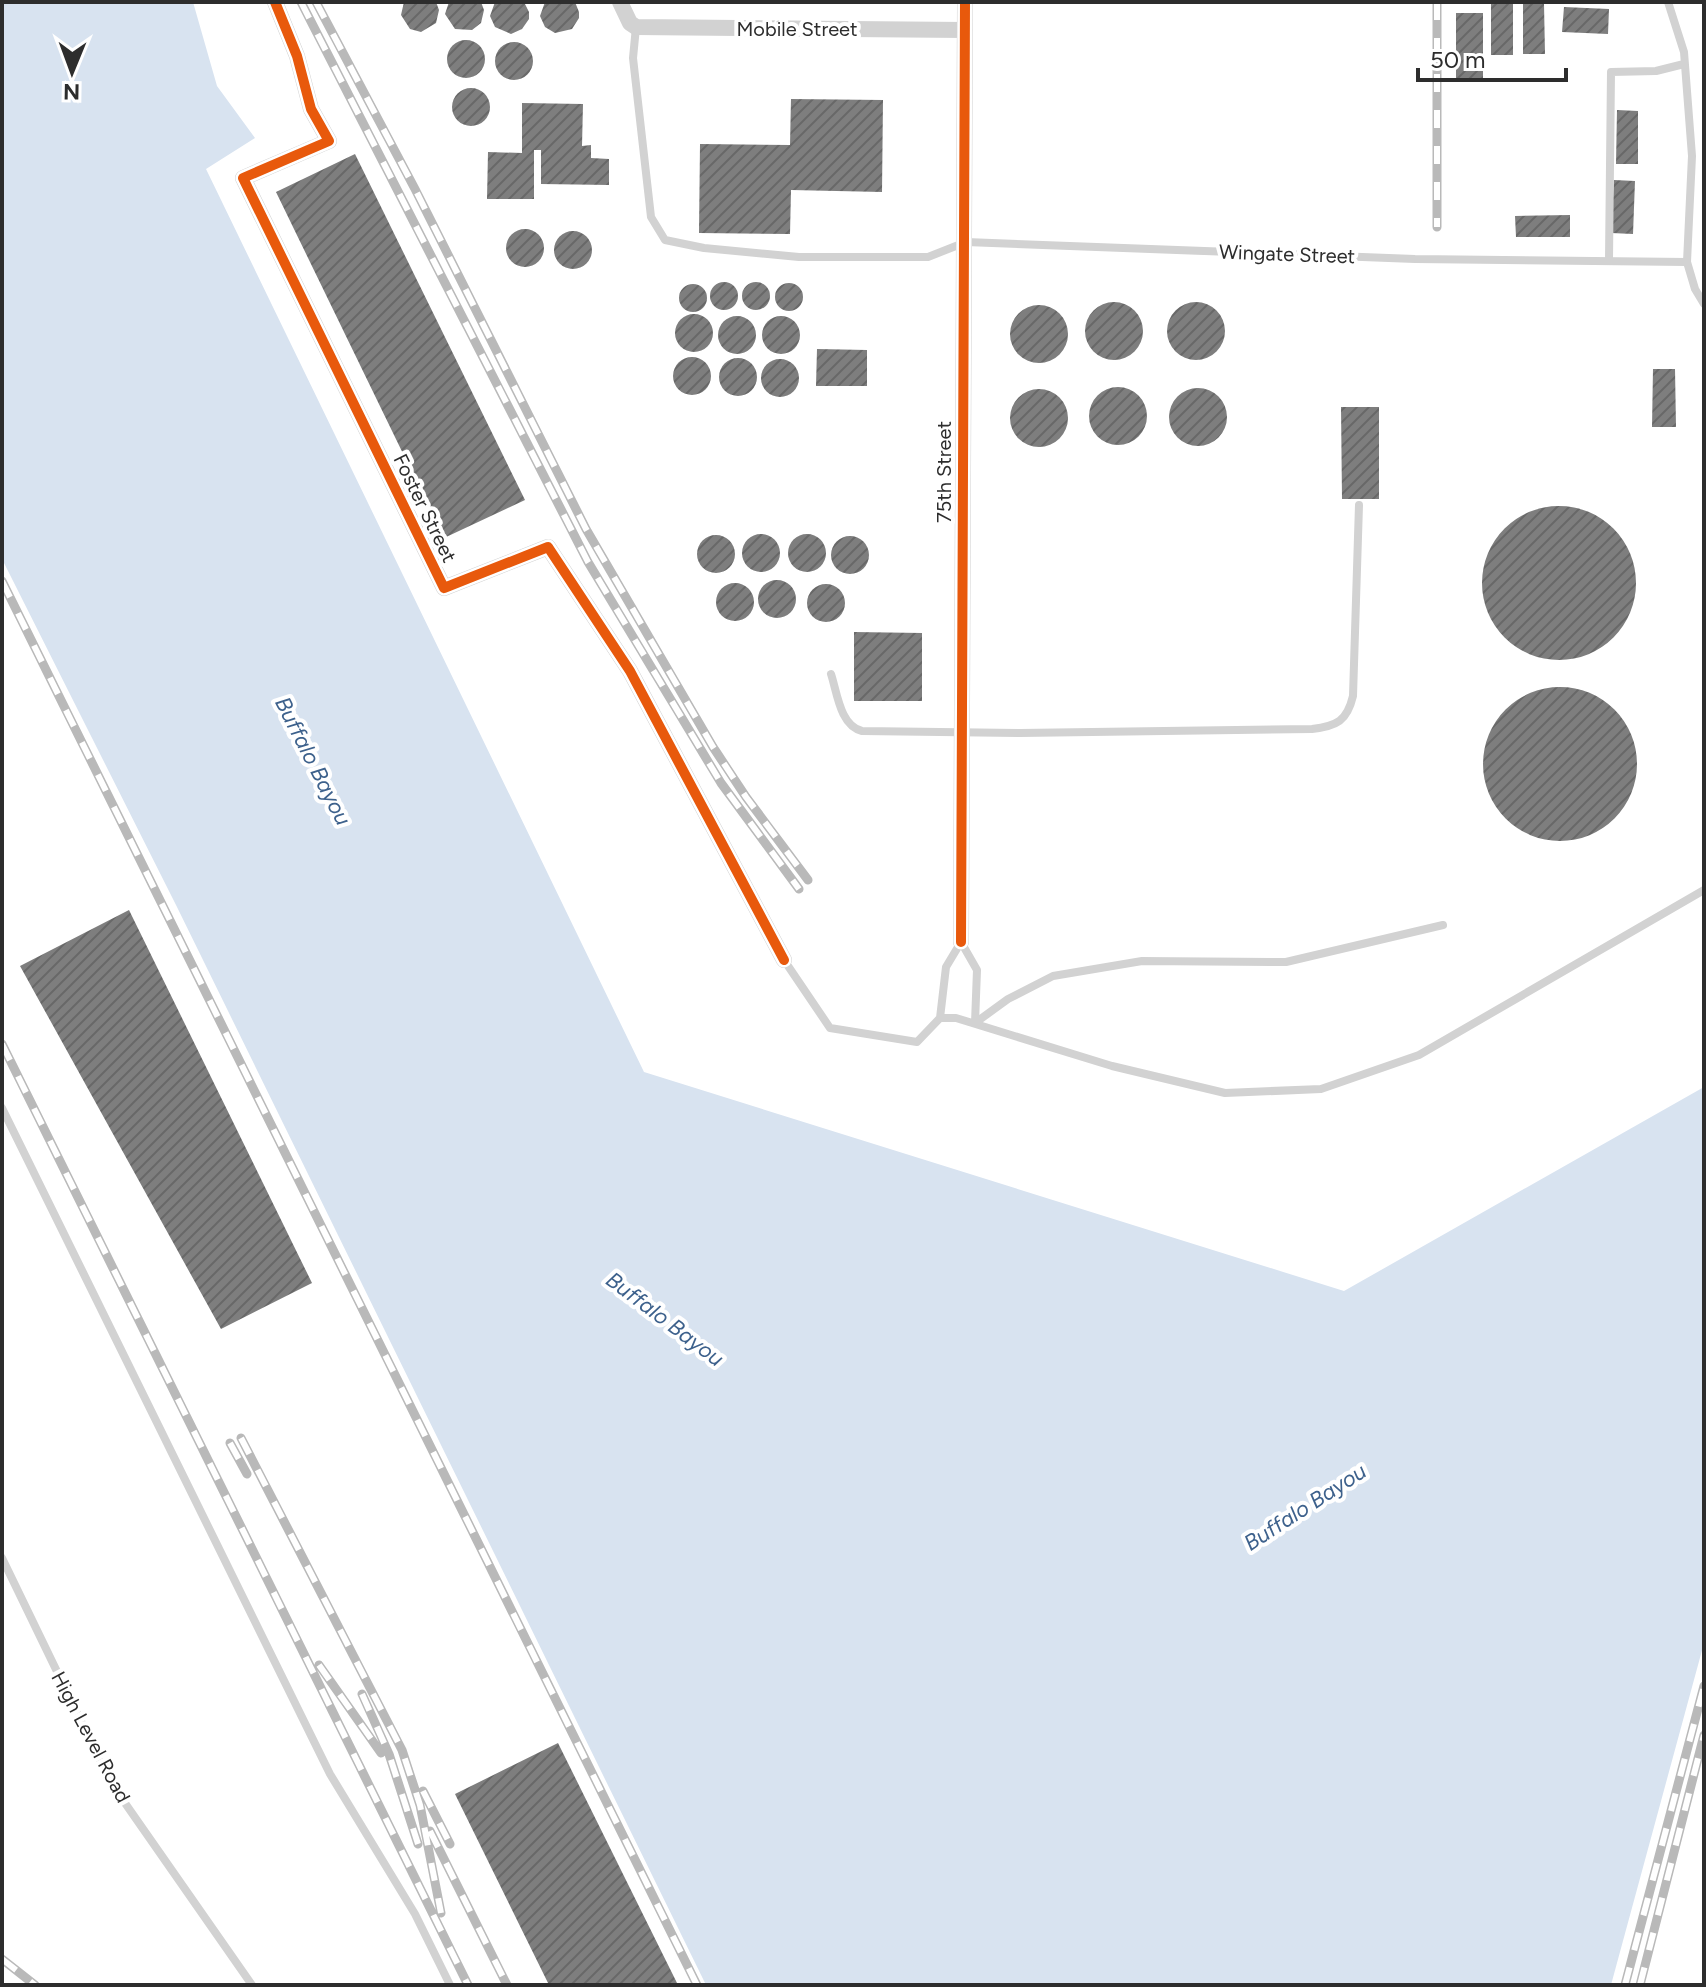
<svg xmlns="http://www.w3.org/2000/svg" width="1706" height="1987" font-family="Figtree,sans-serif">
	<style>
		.water { fill: #d8e3f0 }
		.building { fill: url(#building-hatch) }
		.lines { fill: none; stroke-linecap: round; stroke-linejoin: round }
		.service { stroke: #d2d2d2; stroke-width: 8 }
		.minor { stroke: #d2d2d2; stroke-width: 16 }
		.rail-casing { stroke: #b9b9b9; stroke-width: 9 }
		.rail { stroke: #fff; stroke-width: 6; stroke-dasharray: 18; stroke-linecap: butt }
		.cycleway-casing { stroke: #fff; stroke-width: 15 }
		.cycleway { stroke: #e8590c; stroke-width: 10 }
		.labels { text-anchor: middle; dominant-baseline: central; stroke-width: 8; stroke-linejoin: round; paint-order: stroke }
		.street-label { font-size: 20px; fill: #2d2d2d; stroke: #fff }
		.water-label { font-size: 22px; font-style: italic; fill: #3d618c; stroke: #fff }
	</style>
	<defs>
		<pattern id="building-hatch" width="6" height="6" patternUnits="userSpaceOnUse" patternTransform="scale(2)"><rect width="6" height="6" fill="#7e7e7e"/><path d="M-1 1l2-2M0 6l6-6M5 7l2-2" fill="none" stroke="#686868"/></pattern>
	</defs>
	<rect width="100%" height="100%" fill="#fff"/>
	<path class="water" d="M 2,2 L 193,2 L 217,86 L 255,138 L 206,169 L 644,1072 L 1344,1291 L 1704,1087 L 1704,1643 L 1611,1985 L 706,1985 L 176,905 L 2,559 Z"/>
	<path class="building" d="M 404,2 L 436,2 L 439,10 L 436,23 L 421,32 L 410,29 L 401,15 Z
		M 449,2 L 481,2 L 484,10 L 481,23 L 472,30 L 455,29 L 445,14 Z
		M 495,2 L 524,2 L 529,12 L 529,19 L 522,29 L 511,34 L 495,27 L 490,16 Z
		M 545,2 L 575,2 L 579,12 L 579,18 L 572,29 L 555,33 L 545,27 L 540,16 Z
		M 1491,4 L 1513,4 L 1513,55 L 1491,55 Z
		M 1523,4 L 1544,4 L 1545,54 L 1523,54 Z
		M 1564,7 L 1609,9 L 1608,34 L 1562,32 Z
		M 1456,13 L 1483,13 L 1483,80 L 1456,80 Z
		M447 59a19 19 0 1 1 38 0a19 19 0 1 1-38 0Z
		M495 61a19 19 0 1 1 38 0a19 19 0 1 1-38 0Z
		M452 107a19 19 0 1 1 38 0a19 19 0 1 1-38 0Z
		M 791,99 L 883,100 L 882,192 L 791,190 L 790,234 L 699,233 L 700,144 L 790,145 Z
		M 522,103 L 583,104 L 582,146 L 591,145 L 591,158 L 609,159 L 609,185 L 541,184 L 541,150 L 534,150 L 534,199 L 487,199 L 488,152 L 522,153 Z
		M 1617,110 L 1638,111 L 1638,164 L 1616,164 Z
		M 355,154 L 525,500 L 444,538 L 276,192 Z
		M 1614,180 L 1635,181 L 1633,234 L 1611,233 Z
		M 1570,215 L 1570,237 L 1516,237 L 1515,216 Z
		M506 248a19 19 0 1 1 38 0a19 19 0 1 1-38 0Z
		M554 250a19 19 0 1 1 38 0a19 19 0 1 1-38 0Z
		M710 296a14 14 0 1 1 28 0a14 14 0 1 1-28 0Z
		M742 296a14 14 0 1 1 28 0a14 14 0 1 1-28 0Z
		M775 297a14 14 0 1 1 28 0a14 14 0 1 1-28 0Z
		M679 298a14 14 0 1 1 28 0a14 14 0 1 1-28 0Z
		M1167 331a29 29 0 1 1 58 0a29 29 0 1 1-58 0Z
		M1085 331a29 29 0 1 1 58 0a29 29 0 1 1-58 0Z
		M1010 334a29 29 0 1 1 58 0a29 29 0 1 1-58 0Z
		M675 333a19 19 0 1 1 38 0a19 19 0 1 1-38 0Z
		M718 335a19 19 0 1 1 38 0a19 19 0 1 1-38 0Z
		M762 335a19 19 0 1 1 38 0a19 19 0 1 1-38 0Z
		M 817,349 L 867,350 L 867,386 L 816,386 Z
		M673 376a19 19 0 1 1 38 0a19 19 0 1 1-38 0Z
		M719 377a19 19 0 1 1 38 0a19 19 0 1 1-38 0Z
		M761 378a19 19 0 1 1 38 0a19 19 0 1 1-38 0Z
		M 1653,369 L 1675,369 L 1676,427 L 1652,427 Z
		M1089 416a29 29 0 1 1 58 0a29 29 0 1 1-58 0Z
		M1169 417a29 29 0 1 1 58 0a29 29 0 1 1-58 0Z
		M1010 418a29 29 0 1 1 58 0a29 29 0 1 1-58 0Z
		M 1341,407 L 1379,407 L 1379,499 L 1342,499 Z
		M1482 583a77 77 0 1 1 154 0a77 77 0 1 1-154 0Z
		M742 553a19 19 0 1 1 38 0a19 19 0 1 1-38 0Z
		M788 553a19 19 0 1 1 38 0a19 19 0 1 1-38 0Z
		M697 554a19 19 0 1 1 38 0a19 19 0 1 1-38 0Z
		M831 555a19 19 0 1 1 38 0a19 19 0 1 1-38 0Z
		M758 599a19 19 0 1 1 38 0a19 19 0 1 1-38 0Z
		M716 602a19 19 0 1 1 38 0a19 19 0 1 1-38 0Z
		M807 603a19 19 0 1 1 38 0a19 19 0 1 1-38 0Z
		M 854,632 L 922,633 L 922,701 L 854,701 Z
		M1483 764a77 77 0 1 1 154 0a77 77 0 1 1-154 0Z
		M 129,910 L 312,1283 L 221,1329 L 20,966 Z
		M 558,1743 L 678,1985 L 549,1985 L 455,1794 Z"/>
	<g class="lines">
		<path class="service" d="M 636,27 L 633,58 L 651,217 L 665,240 L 704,248 L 799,257 L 928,257 L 966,242 L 1415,259 L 1687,262 L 1692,156 L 1684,52 L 1668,2
			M 1609,260 L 1611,72 L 1656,71 L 1684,64
			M 1687,262 L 1695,289 L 1704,304
			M 831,674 C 837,692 840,726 862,731 L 1020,733 L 1312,729 C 1337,726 1347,721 1353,696 L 1359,505
			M 784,960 L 830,1028 L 917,1042 L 940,1018 L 956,1018 L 1112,1066 L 1225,1093 L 1321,1089 L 1419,1055 L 1704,890
			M 940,1018 L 946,967 L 961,942 L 977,970 L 975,1023
			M 975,1023 L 1008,999 L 1053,976 L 1142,961 L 1286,962 L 1443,925
			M 2,1108 L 330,1774 L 415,1914 L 450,1985
			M 2,1558 L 111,1783 L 252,1985"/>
		<path class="minor" d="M 275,2 L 297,56 L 311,109 L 329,141 L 243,178 L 444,588 L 548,547 L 630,671 L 784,960
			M 620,2 L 630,23 L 636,27 L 965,30
			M 961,942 L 965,2"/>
		<g class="rail-casing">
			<path id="rail" d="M 301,2 L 588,562 L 721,783 L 799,889
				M 316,2 L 415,189 L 586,529 L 713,747 L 746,797 L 808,880
				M 1437,2 L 1437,227
				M 2,581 L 697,1985
				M 2,1044 L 468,1985
				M 241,1438 L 402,1750 L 420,1805 L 441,1913
				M 230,1443 L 247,1474
				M 319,1665 L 381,1753
				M 362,1694 L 389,1754 L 418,1844
				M 423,1791 L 450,1844
				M 430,1831 L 507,1985
				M 2,1959 L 35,1985
				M 1625,1985 L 1704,1686
				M 1640,1985 L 1704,1735"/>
		</g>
		<use href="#rail" class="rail"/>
		<g class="cycleway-casing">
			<path id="cycleway" d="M 275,2 L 297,56 L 311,109 L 329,141 L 243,178 L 444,588 L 548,547 L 630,671 L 784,960
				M 961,942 L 965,2"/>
		</g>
		<use href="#cycleway" class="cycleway"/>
	</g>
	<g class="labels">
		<g class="street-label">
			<text x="797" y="29">Mobile Street</text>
			<text transform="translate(1287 254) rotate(2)">Wingate Street</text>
			<text transform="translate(944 472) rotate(-90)">75th Street</text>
			<text transform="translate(425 508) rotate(64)">Foster Street</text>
			<text transform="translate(91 1737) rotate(62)">High Level Road</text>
		</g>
		<g class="water-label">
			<text transform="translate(313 761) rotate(63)">Buffalo Bayou</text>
			<text transform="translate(665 1319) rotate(37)">Buffalo Bayou</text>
			<text transform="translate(1305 1507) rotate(-33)">Buffalo Bayou</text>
		</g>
	</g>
	<rect width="1706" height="1987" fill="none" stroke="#2d2d2d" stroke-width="8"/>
	<g transform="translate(72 72) rotate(181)" stroke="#ffffff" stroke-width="6" paint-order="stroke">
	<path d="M0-6L14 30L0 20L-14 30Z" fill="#2d2d2d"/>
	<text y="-12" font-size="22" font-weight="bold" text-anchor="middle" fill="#2d2d2d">N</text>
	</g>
	<path d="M1418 68v12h148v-12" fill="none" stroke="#2d2d2d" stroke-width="4"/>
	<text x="1430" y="68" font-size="24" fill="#2d2d2d" stroke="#ffffff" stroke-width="6" paint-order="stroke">50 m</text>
</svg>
